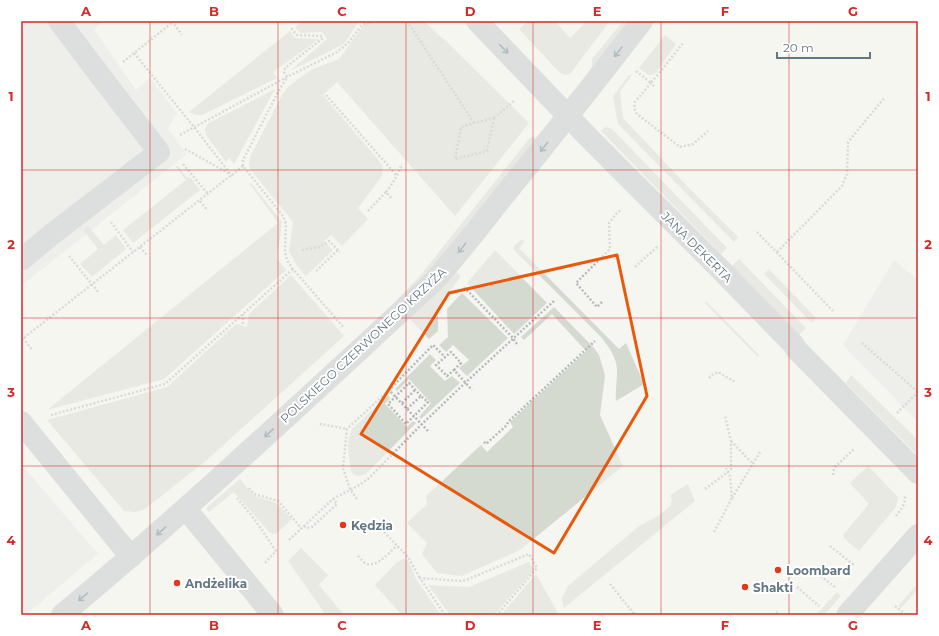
<svg xmlns="http://www.w3.org/2000/svg" width="939" height="636" font-family="Montserrat,sans-serif">
	<style>
		.built { fill: #e5e6e4 }
		.green { fill: #d5dad0 }
		.lines { fill: none; stroke-linecap: round; stroke-linejoin: round }
		.path { stroke: #b7bbbd; stroke-width: 2.5; stroke-dasharray: 2 2; stroke-linecap: butt }
		.minor { stroke: #bdc3c6; stroke-width: 22 }
		.oneway { stroke: #637883 }
		.marked { fill: none; stroke: #e8590c; stroke-width: 3; stroke-linejoin: round }
		.grid { fill: none; stroke: #d62828; stroke-width: 1; stroke-opacity: 0.55 }
		.poi-dot { fill: #e8361d; stroke: #fff; stroke-width: 1.5 }
		.labels { text-anchor: middle; dominant-baseline: central; stroke-width: 4; stroke-linejoin: round; paint-order: stroke }
		.street-label { font-size: 12px; fill: #637883; stroke: #fff }
		.poi-label { font-size: 12px; font-weight: bold; fill: #637883; stroke: #fff; text-anchor: start }
		.neatline { fill: none; stroke: #d62828; stroke-width: 1.5 }
		.grid-label { font-size: 13px; text-anchor: middle; font-weight: bold; fill: #d62828 }
	</style>
	<rect width="100%" height="100%" fill="#f5f5f1"/>
	<path class="built" d="M 21,21 L 104,21 L 94,29 L 136,90 L 150,77 L 177,113 L 168,129 L 187,154 L 21,286 Z
		M 894,260 L 918,280 L 918,422 L 843,345 Z
		M 21,464 L 98,554 L 25,615 L 21,615 Z"/>
	<path class="green" d="M 303,21 L 359,21 L 344,44 L 290,71 L 327,39 L 322,32 L 300,33 L 295,27 Z
		M 367,21 L 424,21 L 443,39 L 444,39 L 529,123 L 455,216 L 337,82 L 323,95 L 380,162 L 383,166 L 382,176 L 358,208 L 368,219 L 342,246 L 331,235 L 324,241 L 333,250 L 306,276 L 297,266 L 289,251 L 293,222 L 250,169 L 249,164 L 250,157 L 282,95 L 289,86 L 301,77 L 313,69 L 339,59 Z
		M 528,21 L 532,21 L 533,22 L 534,21 L 555,21 L 570,38 L 587,21 L 610,21 L 570,74 L 564,75 L 558,71 L 519,29 Z
		M 623,21 L 630,21 L 592,68 L 592,59 Z
		M 290,31 L 295,38 L 319,39 L 273,72 L 277,78 L 202,115 L 195,115 L 189,112 Z
		M 665,35 L 676,44 L 656,73 L 651,75 L 648,75 L 639,68 Z
		M 629,75 L 632,75 L 620,91 L 623,118 L 689,188 L 738,237 L 734,242 L 618,124 L 613,96 Z
		M 275,89 L 234,164 L 232,161 L 229,158 L 226,162 L 206,135 L 205,128 L 209,123 Z
		M 605,127 L 612,129 L 727,248 L 721,254 L 601,131 Z
		M 532,137 L 535,138 L 536,139 L 434,267 L 361,337 L 419,277 L 528,140 Z
		M 175,166 L 178,166 L 186,177 L 191,178 L 200,190 L 133,243 L 123,230 L 186,180 Z
		M 251,183 L 282,222 L 277,259 L 286,270 L 164,379 L 47,410 L 278,223 L 250,184 Z
		M 88,226 L 104,245 L 116,235 L 126,249 L 92,277 L 80,264 L 98,249 L 83,230 Z
		M 521,240 L 525,241 L 519,248 L 619,349 L 626,343 L 644,384 L 616,401 C 615,392 617,383 617,373 C 618,359 609,347 601,337 L 513,249 L 515,245 Z
		M 495,250 L 547,303 L 514,334 L 467,283 Z
		M 739,259 L 806,328 L 799,335 L 732,266 Z
		M 450,267 L 461,276 L 438,308 L 438,331 L 429,339 L 406,315 Z
		M 769,269 L 816,318 L 812,323 L 764,274 Z
		M 291,275 L 344,336 L 208,459 L 159,498 L 143,510 L 135,512 L 124,511 L 47,420 L 167,387 L 236,324 L 247,327 L 249,314 Z
		M 462,293 L 508,338 L 467,376 L 459,368 L 469,360 L 453,345 L 446,352 L 439,345 L 448,337 L 447,309 Z
		M 706,301 L 759,355 L 758,357 L 705,303 Z
		M 554,307 L 594,348 L 599,355 L 603,368 L 605,376 L 600,415 L 623,466 L 520,550 L 462,576 L 437,573 L 422,554 L 427,543 L 407,523 L 418,512 L 427,505 L 426,496 L 481,445 L 487,452 L 513,427 L 510,422 L 586,351 L 552,314 L 524,340 L 521,337 Z
		M 430,354 L 436,360 L 430,366 L 445,381 L 452,376 L 460,383 L 421,419 L 419,417 L 431,403 L 409,379 L 397,391 L 395,389 Z
		M 851,375 L 918,440 L 918,456 L 846,383 Z
		M 388,395 L 390,398 L 385,404 L 407,427 L 413,421 L 416,423 L 366,474 C 359,477 355,477 351,471 C 349,456 345,443 352,429 Z
		M 868,466 L 898,497 L 896,507 L 859,551 L 845,539 L 843,535 L 869,504 L 850,483 Z
		M 240,479 L 254,496 L 276,503 L 292,519 L 277,533 L 274,534 L 270,533 L 234,492 L 209,512 L 206,508 Z
		M 688,484 L 695,501 L 564,608 L 562,598 L 568,586 L 639,526 L 660,515 L 670,506 L 672,499 L 670,495 Z
		M 301,548 L 328,575 L 319,585 L 344,615 L 326,615 L 288,561 Z
		M 403,559 L 407,560 L 410,564 L 416,579 L 441,615 L 402,615 L 375,585 L 397,562 Z
		M 529,562 L 534,570 L 494,615 L 450,615 L 428,585 L 469,587 Z
		M 536,574 L 558,613 L 556,615 L 501,615 Z
		M 918,583 L 918,589 L 901,608 L 898,606 Z
		M 837,592 L 841,596 L 824,615 L 816,615 Z"/>
	<g class="lines">
		<path class="path" d="M 172,21 L 182,35
			M 407,21 L 474,123
			M 134,53 L 194,127 L 232,176
			M 123,62 L 174,21
			M 636,71 L 651,83 L 684,42
			M 654,86 L 651,83 L 635,102 L 634,108 L 637,114 L 680,147 L 693,144 L 708,131
			M 326,95 L 397,176
			M 494,118 L 487,151 L 455,159 L 461,127 L 474,123 Z
			M 494,118 L 515,100
			M 180,135 L 287,77 L 337,52 L 348,43 L 362,25 L 374,21
			M 185,149 L 230,174
			M 183,164 L 208,194
			M 243,166 L 243,160 L 277,94 L 287,77 L 284,72 L 285,68 L 323,38 L 321,36 L 297,35 L 290,27
			M 386,192 C 393,183 398,175 402,164
			M 200,201 L 207,210
			M 368,211 L 386,192 L 392,199
			M 111,222 L 133,252
			M 757,232 L 833,311
			M 140,247 L 148,256
			M 302,250 L 320,247 L 329,241 L 340,252
			M 777,252 L 842,186 L 847,174 L 848,142 L 885,97
			M 69,256 L 99,293
			M 635,267 L 658,246
			M 316,271 L 338,250
			M 464,287 L 513,338 L 518,346
			M 602,302 L 597,307 L 576,283 L 610,249 L 609,223 L 617,213 L 622,209
			M 243,324 L 243,314
			M 23,338 L 32,350
			M 21,340 L 243,166 L 283,216 L 286,224 L 285,252 L 287,260 L 293,269 L 344,328
			M 862,343 L 918,392
			M 454,370 L 461,363 L 451,352 L 436,365 L 447,376 L 454,370 L 472,390
			M 709,378 L 712,375 L 718,372 L 735,382
			M 402,403 L 415,390
			M 407,409 L 421,396 L 428,402 L 406,424 L 388,404 L 409,383 L 421,396
			M 897,413 L 918,392
			M 51,415 L 165,384 L 293,269
			M 320,425 L 321,424 L 347,429
			M 428,431 L 389,390 L 433,345 L 445,357
			M 731,441 L 753,464
			M 484,442 L 486,444 L 507,425 L 508,422 L 595,341
			M 833,475 L 834,468 L 855,448
			M 249,488 L 254,494 L 278,501 L 302,529
			M 705,489 L 728,472 L 731,469 L 731,441 L 725,416
			M 237,498 L 255,520 L 276,551 L 265,563
			M 732,498 L 760,452
			M 357,499 L 350,489 L 343,468 L 347,429 L 389,390
			M 896,516 C 900,511 905,505 905,497 L 906,496
			M 304,526 L 307,528 L 312,527 L 337,504 L 333,499
			M 384,532 L 408,557 L 420,578
			M 714,532 L 732,498 L 730,476 L 726,468
			M 289,540 L 333,499 L 361,484 L 369,478 L 421,425 L 465,383 L 555,300
			M 830,546 L 855,566
			M 358,556 C 360,558 362,561 365,563 C 376,569 390,552 397,545
			M 811,569 L 835,587
			M 610,584 L 635,615
			M 797,587 L 819,606
			M 895,606 L 906,615
			M 776,612 L 780,615
			M 445,615 L 420,578 L 461,581 L 466,580 L 529,554 L 537,568 L 497,615"/>
		<path class="minor" d="M 477,21 L 589,138 L 718,267 L 794,345 L 796,349 L 918,473
			M 21,260 L 51,235 L 159,152 L 102,78 L 59,21
			M 21,422 L 131,557
			M 186,509 L 273,615
			M 62,615 C 189,509 310,395 432,283 C 457,256 479,227 502,198 C 549,140 596,81 642,21
			M 847,615 L 918,535"/>
	</g>
	<defs><path id="oneway-shaft" d="M-6 0H5M1.5-3L5.5 0L1.5 3" fill="none" stroke-width="1.6" stroke-linecap="round" stroke-linejoin="round"/></defs>
	<g class="oneway">
		<use href="#oneway-shaft" transform="translate(504 49) rotate(46)"/>
		<use href="#oneway-shaft" transform="translate(618 52) rotate(127)"/>
		<use href="#oneway-shaft" transform="translate(544 147) rotate(129)"/>
		<use href="#oneway-shaft" transform="translate(462 248) rotate(128)"/>
		<use href="#oneway-shaft" transform="translate(269 433) rotate(137)"/>
		<use href="#oneway-shaft" transform="translate(161 531) rotate(139)"/>
		<use href="#oneway-shaft" transform="translate(83 597) rotate(140)"/>
	</g>
	<path d="M0 0H939V636H0ZM 617,255 L 647,396 L 554,553 L 361,434 L 449,293 Z" fill="#f5f5f1" fill-opacity=".55" fill-rule="evenodd"/>
	<path class="marked" d="M 617,255 L 647,396 L 554,553 L 361,434 L 449,293 Z"/>
	<path class="grid" d="M 150,21 L 150,615M 278,21 L 278,615M 406,21 L 406,615M 533,21 L 533,615M 661,21 L 661,615M 789,21 L 789,615M 21,170 L 918,170M 21,318 L 918,318M 21,466 L 918,466"/>
	<g class="poi-dot">
		<circle cx="343" cy="525" r="4"/>
		<circle cx="778" cy="570" r="4"/>
		<circle cx="177" cy="583" r="4"/>
		<circle cx="745" cy="587" r="4"/>
	</g>
	<g class="labels">
		<g class="street-label">
			<text transform="translate(697 247) rotate(45)">JANA DEKERTA</text>
			<text transform="translate(363 345) rotate(-43)">POLSKIEGO CZERWONEGO KRZYŻA</text>
		</g>
		<g class="poi-label">
			<text x="351" y="525">Kędzia</text>
			<text x="786" y="570">Loombard</text>
			<text x="185" y="583">Andżelika</text>
			<text x="753" y="587">Shakti</text>
		</g>
	</g>
	<rect width="939" height="636" fill="none" stroke="#ffffff" stroke-width="44"/>
	<path d="M777 52v6h93v-6" fill="none" stroke="#637883" stroke-width="2"/>
	<text x="783" y="52" font-size="12" fill="#637883" stroke="#ffffff" stroke-width="3" paint-order="stroke">20 m</text>
	<rect x="22" y="22" width="895" height="592" class="neatline"/>
	<g class="grid-label">
		<text x="86" y="16">A</text>
		<text x="214" y="16">B</text>
		<text x="342" y="16">C</text>
		<text x="470" y="16">D</text>
		<text x="597" y="16">E</text>
		<text x="725" y="16">F</text>
		<text x="853" y="16">G</text>
		<text x="11" y="101">1</text>
		<text x="928" y="101">1</text>
		<text x="11" y="249">2</text>
		<text x="928" y="249">2</text>
		<text x="11" y="397">3</text>
		<text x="928" y="397">3</text>
		<text x="11" y="545">4</text>
		<text x="928" y="545">4</text>
		<text x="86" y="630">A</text>
		<text x="214" y="630">B</text>
		<text x="342" y="630">C</text>
		<text x="470" y="630">D</text>
		<text x="597" y="630">E</text>
		<text x="725" y="630">F</text>
		<text x="853" y="630">G</text>
	</g>
</svg>
